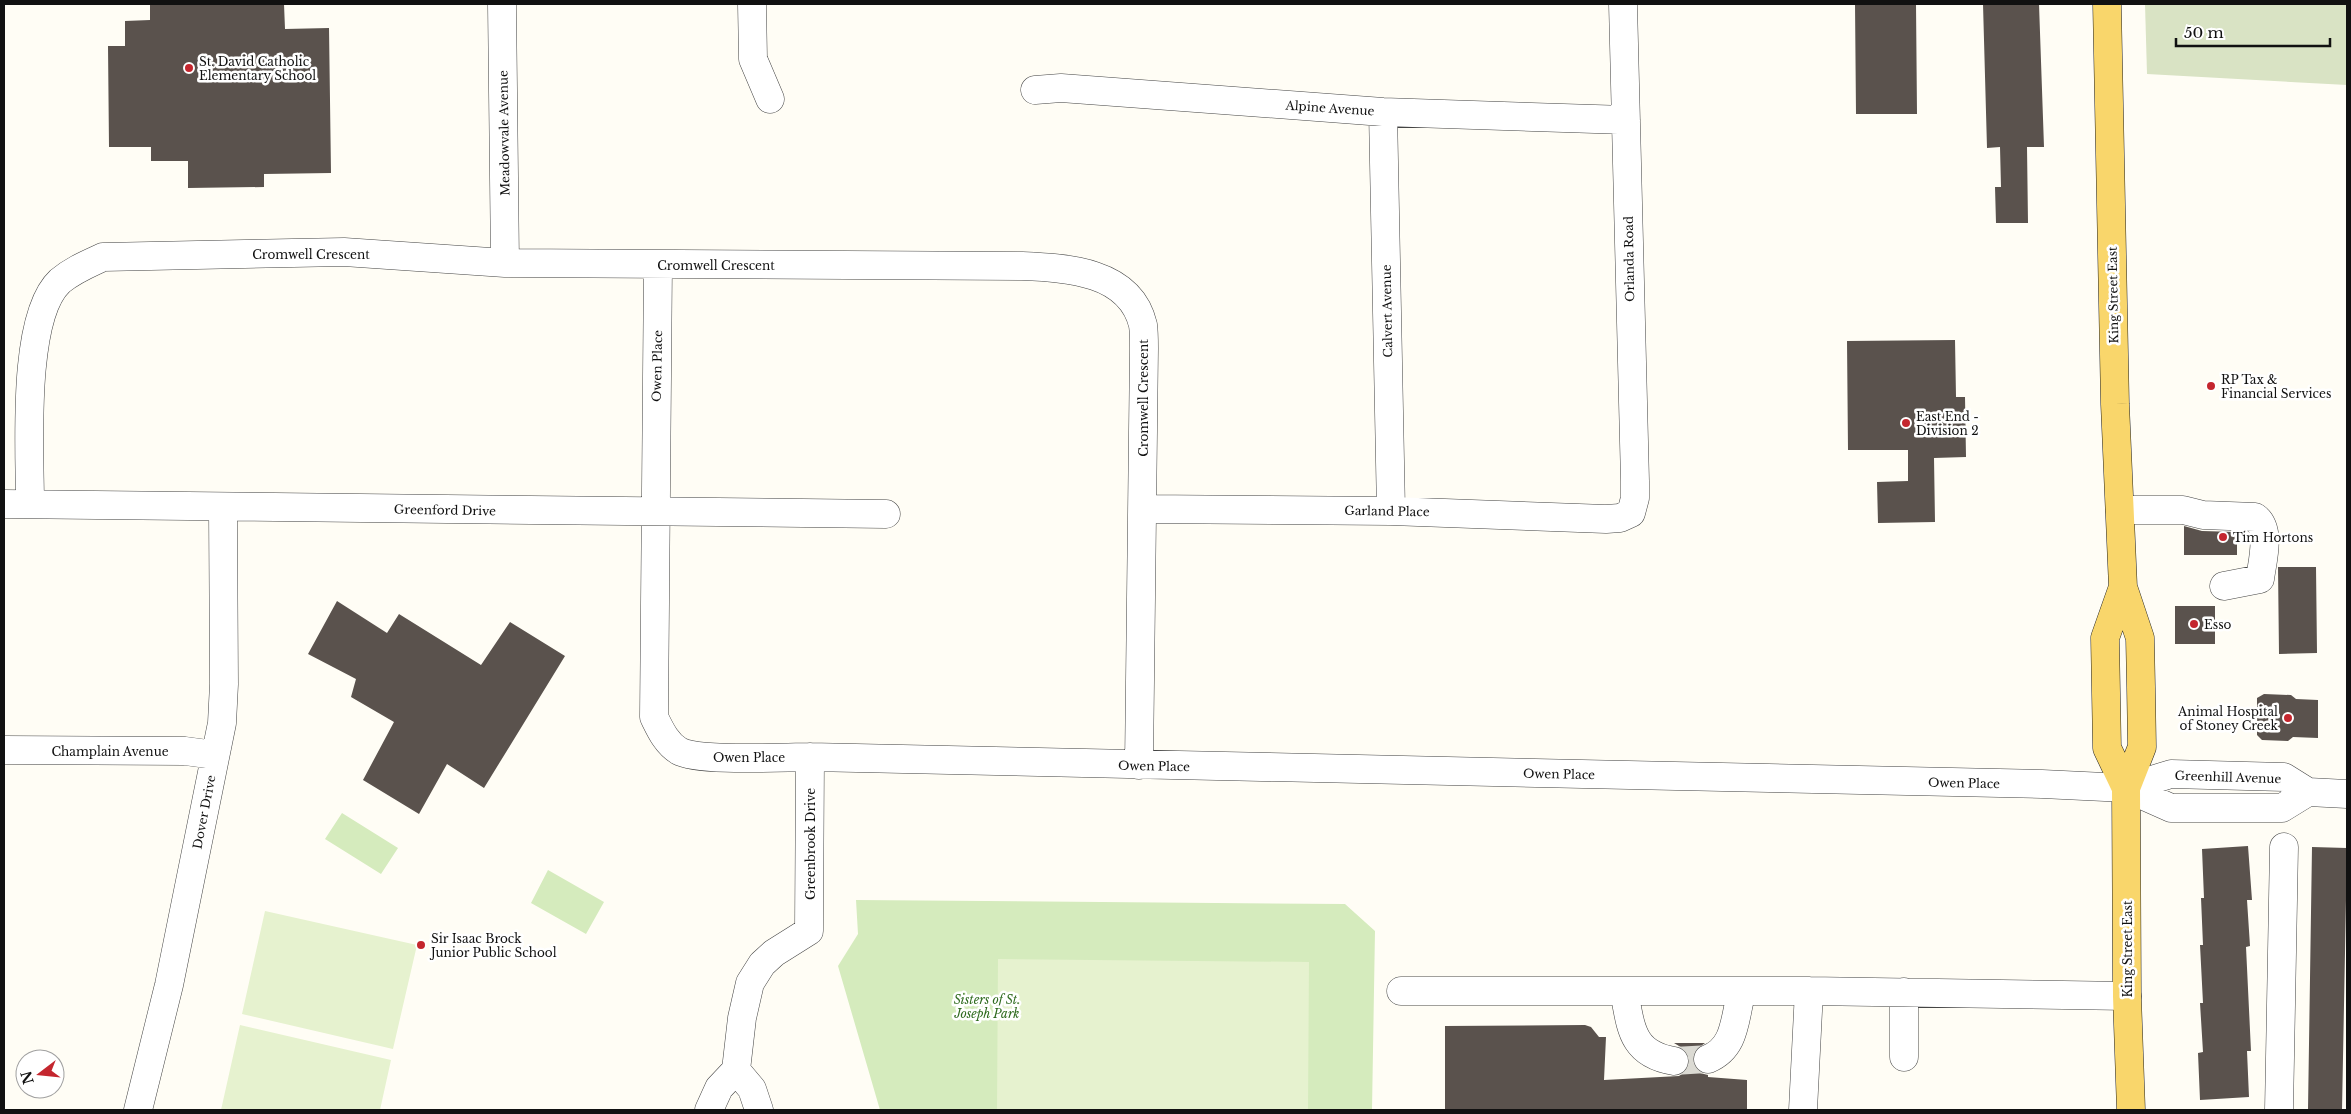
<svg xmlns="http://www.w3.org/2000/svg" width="2351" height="1114" font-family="'Libre Baskerville',serif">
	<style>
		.green { fill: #d5ebbd }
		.cemetery { fill: #d9e3c4 }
		.pitch { fill: #e6f2cf }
		.building { fill: #5a524d }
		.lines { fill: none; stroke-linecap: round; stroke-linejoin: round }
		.minor-tunnel { stroke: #dbdad3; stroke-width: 28; stroke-dasharray: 28 14; stroke-linecap: butt }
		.minor-casing { stroke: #444; stroke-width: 29 }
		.major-casing { stroke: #222; stroke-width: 29 }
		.minor { stroke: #fff; stroke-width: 28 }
		.major { stroke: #f9d66b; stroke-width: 28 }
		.poi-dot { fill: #c4262e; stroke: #fff; stroke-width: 2 }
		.labels { text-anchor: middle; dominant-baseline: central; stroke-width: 5; stroke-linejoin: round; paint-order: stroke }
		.poi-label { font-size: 12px; fill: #111; stroke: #fff; text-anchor: start }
		.street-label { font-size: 12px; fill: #111; stroke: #fff }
		.park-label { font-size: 12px; font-style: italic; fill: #2f6b1f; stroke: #fff }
	</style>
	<rect width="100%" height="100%" fill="#fffdf5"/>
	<path class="green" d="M 342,813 L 398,848 L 381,874 L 325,839 Z
		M 548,870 L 604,902 L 586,934 L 531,903 Z
		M 856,900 L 1345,904 L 1375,931 L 1372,1110 L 880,1110 L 838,966 L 858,934 Z"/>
	<path class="cemetery" d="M 2145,4 L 2347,4 L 2347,85 L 2147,74 Z"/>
	<path class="pitch" d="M 265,911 L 417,945 L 393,1049 L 242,1014 Z
		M 998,959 L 1309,962 L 1308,1110 L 997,1110 Z
		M 240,1025 L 391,1060 L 380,1110 L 221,1110 Z"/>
	<path class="building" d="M 150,4 L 284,4 L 285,29 L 329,28 L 331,173 L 264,174 L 264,187 L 188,188 L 188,161 L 151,161 L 151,147 L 109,147 L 108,46 L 125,46 L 125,21 L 150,20 Z
		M 1855,4 L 1916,4 L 1917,114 L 1856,114 Z
		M 1983,4 L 2039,4 L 2044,147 L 2027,147 L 2028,223 L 1996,223 L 1995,187 L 2001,187 L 2000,147 L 1987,148 Z
		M 1955,340 L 1956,397 L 1965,397 L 1966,457 L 1934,458 L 1935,522 L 1878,523 L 1877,482 L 1908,481 L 1908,450 L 1848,450 L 1847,341 Z
		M 2184,526 L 2202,531 L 2237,532 L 2237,555 L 2184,555 Z
		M 2278,567 L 2316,567 L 2317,653 L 2279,654 Z
		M 337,601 L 387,633 L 399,614 L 481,665 L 510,622 L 565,656 L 484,788 L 447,764 L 419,814 L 363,780 L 394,722 L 351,697 L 356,679 L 308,654 Z
		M 2175,606 L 2215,606 L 2215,644 L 2175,644 Z
		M 2264,694 L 2291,695 L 2296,699 L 2318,700 L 2318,738 L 2293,737 L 2288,741 L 2262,740 L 2257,735 L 2257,698 Z
		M 2248,846 L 2252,900 L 2247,900 L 2250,946 L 2246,947 L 2251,1051 L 2247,1051 L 2249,1097 L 2200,1100 L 2198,1053 L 2203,1052 L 2200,1003 L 2203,1003 L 2200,945 L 2203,945 L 2201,898 L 2204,898 L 2202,849 Z
		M 2312,847 L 2347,848 L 2342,1110 L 2308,1110 Z
		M 1585,1025 L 1591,1027 L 1599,1037 L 1606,1037 L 1604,1080 L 1679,1076 L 1685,1072 L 1689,1065 L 1689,1057 L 1684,1049 L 1674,1043 L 1705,1043 L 1694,1051 L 1692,1059 L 1695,1067 L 1700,1073 L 1708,1075 L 1708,1077 L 1747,1080 L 1747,1110 L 1445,1110 L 1445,1026 Z"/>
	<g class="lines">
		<path class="minor-tunnel" d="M 1674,1061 L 1708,1059"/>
		<g class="minor-casing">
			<path id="minor" d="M 502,4 L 505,263
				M 752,4 L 753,59 L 770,99
				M 1035,90 L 1061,88 L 1383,112 L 1626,120
				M 1383,112 L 1391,511
				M 658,264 L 654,717 C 660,729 666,743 679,751 C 699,762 783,757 810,757 L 2042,784 L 2126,788 L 2171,774 L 2284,777 L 2308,792 L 2347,794
				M 4,504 L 886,514
				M 30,504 C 30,452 21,317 60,281 C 73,270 88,264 103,257 L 344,252 L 505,263 L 1020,266 C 1065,268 1130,270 1143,325 C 1144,332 1144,340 1144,348 L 1139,765
				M 1143,509 L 1391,511 L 1606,519 L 1620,518 L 1631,513 L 1635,498 L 1635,481 L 1623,4
				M 2120,510 L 2183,510 L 2203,515 L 2255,517 C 2272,529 2262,562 2260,579 L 2224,586
				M 4,750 L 185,751 L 215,755
				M 2126,788 L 2171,808 L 2282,808 L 2308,792
				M 1401,991 L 1809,991 L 2127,996
				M 1624,991 C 1631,1027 1631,1054 1674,1061
				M 1904,992 L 1904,1057
				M 1708,1059 C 1737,1047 1734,1017 1742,991
				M 736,1070 L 752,1089 L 759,1110
				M 138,1110 L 169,985 L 222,723 L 224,684 L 223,508
				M 709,1110 L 719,1088 L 736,1070 L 742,1018 L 750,983 L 762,964 L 774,953 L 809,931 L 810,757
				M 1803,1110 L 1809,991
				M 2279,1110 L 2284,847"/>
		</g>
		<g class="major-casing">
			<path id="major" d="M 2107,4 L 2115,404 L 2123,587 L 2140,638 L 2141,687 L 2142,747 L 2126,788 L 2127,996 L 2131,1110
				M 2123,587 L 2105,638 L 2107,748 L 2126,788"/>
		</g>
		<use href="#minor" class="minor"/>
		<use href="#major" class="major"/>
	</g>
	<g class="poi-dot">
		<circle cx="189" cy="68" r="5"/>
		<circle cx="2211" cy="386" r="5"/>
		<circle cx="1906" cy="423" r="5"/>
		<circle cx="2223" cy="537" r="5"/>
		<circle cx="2194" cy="624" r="5"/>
		<circle cx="2288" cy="718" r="5"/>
		<circle cx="421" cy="945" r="5"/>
	</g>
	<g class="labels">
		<g class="poi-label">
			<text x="199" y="61">St. David Catholic<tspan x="199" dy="14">Elementary School</tspan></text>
			<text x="2221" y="379">RP Tax &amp;<tspan x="2221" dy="14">Financial Services</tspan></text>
			<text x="1916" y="416">East End -<tspan x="1916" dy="14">Division 2</tspan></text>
			<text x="2233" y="537">Tim Hortons</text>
			<text x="2204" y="624">Esso</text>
			<text x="2278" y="711" text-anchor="end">Animal Hospital<tspan x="2278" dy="14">of Stoney Creek</tspan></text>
			<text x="431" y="938">Sir Isaac Brock<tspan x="431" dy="14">Junior Public School</tspan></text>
		</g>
		<g class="street-label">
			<text transform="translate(1330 108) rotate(4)">Alpine Avenue</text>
			<text transform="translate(504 133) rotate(-91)">Meadowvale Avenue</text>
			<text x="311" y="254">Cromwell Crescent</text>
			<text transform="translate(1629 259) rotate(-91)">Orlanda Road</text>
			<text x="716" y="265">Cromwell Crescent</text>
			<text transform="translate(2113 295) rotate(-91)">King Street East</text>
			<text transform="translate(1387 311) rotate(-91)">Calvert Avenue</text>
			<text transform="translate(657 366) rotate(-89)">Owen Place</text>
			<text transform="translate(1143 398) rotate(-90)">Cromwell Crescent</text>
			<text transform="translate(445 510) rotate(1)">Greenford Drive</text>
			<text transform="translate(1387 511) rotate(1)">Garland Place</text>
			<text x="110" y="751">Champlain Avenue</text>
			<text x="749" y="757">Owen Place</text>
			<text transform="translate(1154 766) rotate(1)">Owen Place</text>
			<text transform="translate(1559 774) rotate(1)">Owen Place</text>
			<text transform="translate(2228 777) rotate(2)">Greenhill Avenue</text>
			<text transform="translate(1964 783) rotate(1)">Owen Place</text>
			<text transform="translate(204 812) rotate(-79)">Dover Drive</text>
			<text transform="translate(810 844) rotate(-90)">Greenbrook Drive</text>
			<text transform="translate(2127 949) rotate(-90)">King Street East</text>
		</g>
		<g class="park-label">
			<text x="987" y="999">Sisters of St.<tspan x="987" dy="14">Joseph Park</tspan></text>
		</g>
	</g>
	<rect width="2351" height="1114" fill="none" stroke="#111111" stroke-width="10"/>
	<g transform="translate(40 1074) rotate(254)"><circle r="24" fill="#ffffff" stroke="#a0a0a0"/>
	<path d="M0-4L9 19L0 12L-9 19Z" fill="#c4262e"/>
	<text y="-8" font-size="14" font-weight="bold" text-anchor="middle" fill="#111111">N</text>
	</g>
	<path d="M2176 38v8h154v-8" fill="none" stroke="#111111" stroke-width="2.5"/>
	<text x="2184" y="38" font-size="15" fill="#111111" stroke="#ffffff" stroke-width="4" paint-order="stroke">50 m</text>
</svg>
